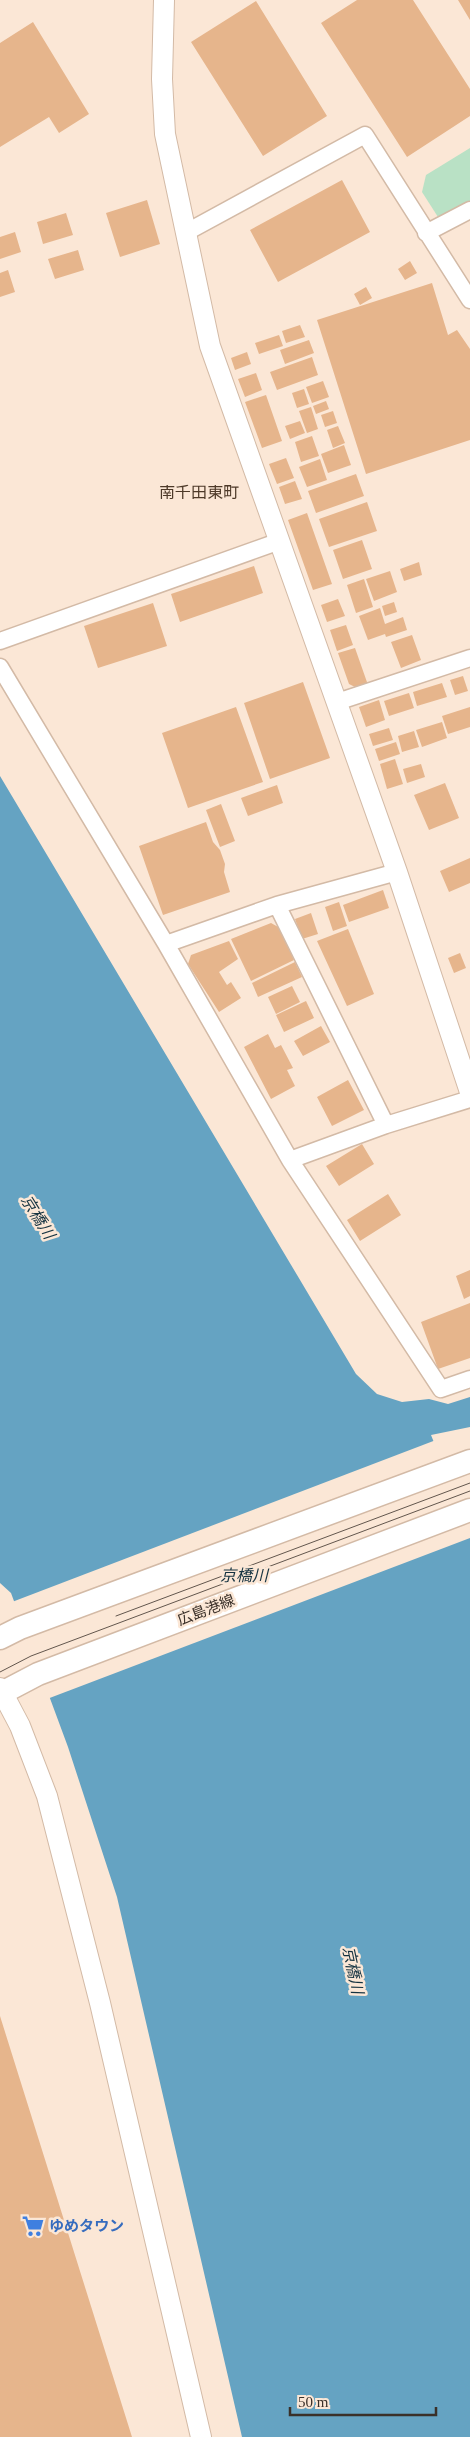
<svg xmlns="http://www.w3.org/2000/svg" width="470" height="2437" font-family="'Times New Roman','Noto Sans JP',serif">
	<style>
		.green { fill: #b9e1c5 }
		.water { fill: #65a3c2 }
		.pier { fill: #fbe7d6 }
		.building { fill: #e6b58c }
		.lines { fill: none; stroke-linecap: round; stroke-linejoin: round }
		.minor-casing { stroke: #d3baa6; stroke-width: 19 }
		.tertiary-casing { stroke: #d3baa6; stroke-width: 22 }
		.secondary-casing { stroke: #d3baa6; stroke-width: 25 }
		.minor { stroke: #fff; stroke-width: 16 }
		.tertiary { stroke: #fff; stroke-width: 20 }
		.secondary { stroke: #fff; stroke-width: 22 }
		.tram { stroke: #62564d; stroke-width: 1 }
		.labels { text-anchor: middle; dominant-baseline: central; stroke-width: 5; stroke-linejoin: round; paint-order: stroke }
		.street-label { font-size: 15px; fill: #3a3029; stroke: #fbe7d6 }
		.shop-label { font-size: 15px; font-weight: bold; fill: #366cbe; stroke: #fbe7d6; text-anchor: start }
		.neighbourhood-label { font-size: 16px; fill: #4d3928; stroke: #fbe7d6 }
		.water-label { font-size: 16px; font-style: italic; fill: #143240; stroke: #fbe7d6 }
	</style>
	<rect width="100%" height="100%" fill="#fbe7d6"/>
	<path class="green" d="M 470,148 L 470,204 L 447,217 L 438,217 L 422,192 L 426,175 Z"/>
	<path class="water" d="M 0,776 L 356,1374 L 377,1394 L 402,1402 L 429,1399 L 448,1404 L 470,1397 L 470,1427 L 431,1435 L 470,1532 L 470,2437 L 242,2437 L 117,1897 L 68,1747 L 11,1593 L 0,1583 Z"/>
	<path class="pier" d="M 436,1440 L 470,1530 L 470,1538 L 47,1699 L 12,1602 Z"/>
	<path class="building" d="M 357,0 L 413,0 L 470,89 L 470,116 L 407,157 L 321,23 Z
		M 458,0 L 470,0 L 470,20 Z
		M 256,1 L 327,116 L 263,156 L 191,42 Z
		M 33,22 L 89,114 L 59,133 L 49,117 L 0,147 L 0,43 Z
		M 342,180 L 370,232 L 278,282 L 250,230 Z
		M 147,200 L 160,244 L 120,257 L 106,213 Z
		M 66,213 L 73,235 L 43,244 L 37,222 Z
		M 15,232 L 21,252 L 0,259 L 0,237 Z
		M 78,250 L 84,270 L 55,279 L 48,259 Z
		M 410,261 L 417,273 L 405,280 L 398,269 Z
		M 8,270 L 15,292 L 0,297 L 0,273 Z
		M 432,283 L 448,335 L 457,330 L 470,349 L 470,440 L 366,474 L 317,320 Z
		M 366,287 L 372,298 L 360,305 L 354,294 Z
		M 300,325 L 305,337 L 286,343 L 282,331 Z
		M 279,335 L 283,346 L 259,354 L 255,343 Z
		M 309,340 L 314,353 L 285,364 L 280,350 Z
		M 247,352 L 251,364 L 235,370 L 231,358 Z
		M 312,357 L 318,375 L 277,390 L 270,372 Z
		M 256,373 L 262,390 L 245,397 L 238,379 Z
		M 323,381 L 329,397 L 312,403 L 306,387 Z
		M 304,389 L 309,404 L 297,408 L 292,393 Z
		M 266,395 L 282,441 L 262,448 L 245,402 Z
		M 326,401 L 329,409 L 316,414 L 313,406 Z
		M 311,407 L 318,429 L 307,433 L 299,411 Z
		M 333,411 L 337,423 L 325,427 L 321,415 Z
		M 300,421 L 305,433 L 290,439 L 285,426 Z
		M 338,426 L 345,443 L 333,448 L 327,430 Z
		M 312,436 L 319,456 L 301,462 L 295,442 Z
		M 344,445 L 351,465 L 328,473 L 321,454 Z
		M 286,458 L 294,478 L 277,484 L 269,464 Z
		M 320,459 L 327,480 L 307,487 L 299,467 Z
		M 356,474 L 364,496 L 316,513 L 308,491 Z
		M 295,481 L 302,499 L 285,504 L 279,487 Z
		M 367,502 L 377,531 L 329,547 L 319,519 Z
		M 307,513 L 332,584 L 313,590 L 288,520 Z
		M 362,540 L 372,569 L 343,579 L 333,550 Z
		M 419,562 L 422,575 L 404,581 L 400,569 Z
		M 254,566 L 263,593 L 180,622 L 171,594 Z
		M 390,571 L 397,592 L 374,601 L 366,579 Z
		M 364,579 L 373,607 L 356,613 L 347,585 Z
		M 338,599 L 345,616 L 327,622 L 321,605 Z
		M 394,602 L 397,612 L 385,616 L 382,606 Z
		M 153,603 L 167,646 L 98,668 L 84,626 Z
		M 380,608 L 385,624 L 403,617 L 407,630 L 386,637 L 385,634 L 368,640 L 359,616 Z
		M 346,625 L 353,645 L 337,651 L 330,630 Z
		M 412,635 L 421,660 L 401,668 L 391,642 Z
		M 355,648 L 368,685 L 357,688 L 349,684 L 338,653 Z
		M 463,676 L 468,691 L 455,695 L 450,680 Z
		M 303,682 L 330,758 L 270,779 L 244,703 Z
		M 442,683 L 447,697 L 417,706 L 413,692 Z
		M 409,693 L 414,708 L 389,716 L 384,701 Z
		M 379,700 L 385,720 L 366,727 L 359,707 Z
		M 236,707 L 263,782 L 188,808 L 162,733 Z
		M 470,707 L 470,727 L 448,734 L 442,716 Z
		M 442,722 L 447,738 L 422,747 L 416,730 Z
		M 389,728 L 393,740 L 373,746 L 369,734 Z
		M 414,731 L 419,747 L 402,752 L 398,736 Z
		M 396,742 L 400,754 L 379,761 L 375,749 Z
		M 395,759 L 403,784 L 387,789 L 380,764 Z
		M 421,764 L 425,777 L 407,783 L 403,769 Z
		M 445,783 L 459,818 L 429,830 L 414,795 Z
		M 277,785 L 283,803 L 248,816 L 241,798 Z
		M 221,804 L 235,841 L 220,847 L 206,810 Z
		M 206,822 L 213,842 L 220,850 L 225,864 L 224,872 L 230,892 L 163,915 L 139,846 Z
		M 470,858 L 470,883 L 449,892 L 440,871 Z
		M 383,890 L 389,908 L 349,922 L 343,905 Z
		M 339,902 L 347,926 L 333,931 L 325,907 Z
		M 311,913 L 318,934 L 302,939 L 295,919 Z
		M 271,923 L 280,928 L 294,960 L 251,981 L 231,939 Z
		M 348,929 L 374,994 L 347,1006 L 317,941 Z
		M 229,941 L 238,959 L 219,972 L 227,985 L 231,982 L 241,998 L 219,1012 L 188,964 L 191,955 Z
		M 460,953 L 466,968 L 454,973 L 448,958 Z
		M 295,962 L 302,977 L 258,997 L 252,983 Z
		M 292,986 L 300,1002 L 276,1014 L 268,997 Z
		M 306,1001 L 314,1018 L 284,1032 L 276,1015 Z
		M 321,1026 L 330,1042 L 303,1056 L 294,1041 Z
		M 268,1034 L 275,1048 L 281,1045 L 293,1068 L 287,1070 L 295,1086 L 271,1099 L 244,1047 Z
		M 348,1080 L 364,1110 L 332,1126 L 317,1097 Z
		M 362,1144 L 374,1164 L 339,1186 L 326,1166 Z
		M 388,1194 L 401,1215 L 360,1241 L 347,1220 Z
		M 470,1270 L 470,1296 L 464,1299 L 456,1276 Z
		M 470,1303 L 470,1358 L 438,1369 L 421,1322 Z
		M 0,2016 L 132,2437 L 0,2437 Z"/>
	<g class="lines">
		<g class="minor-casing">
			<path id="minor" d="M 185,233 L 365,135 L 470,300
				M 426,233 L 470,210
				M 0,641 L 280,541
				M 0,667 L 166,944 L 290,1160 L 441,1389 L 470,1379
				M 337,702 L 470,658
				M 277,905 L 386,1125
				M 166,944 L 277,905 L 397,872
				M 290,1160 L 386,1125 L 470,1099"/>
		</g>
		<g class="tertiary-casing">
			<path id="tertiary" d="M 164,0 L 162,79 L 165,134 L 210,346 L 397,872 L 470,1092
				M 0,1688 L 20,1726 L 47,1796 L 100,2003 L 201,2437"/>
		</g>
		<g class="secondary-casing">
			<path id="secondary" d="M 0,1638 L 20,1628 L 470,1461
				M 0,1694 L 38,1674 L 470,1510"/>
		</g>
		<use href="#minor" class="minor"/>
		<use href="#tertiary" class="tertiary"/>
		<use href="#secondary" class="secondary"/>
		<path class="tram" d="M 116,1616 L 470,1483
			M 0,1672 L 31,1656 L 470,1491"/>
	</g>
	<defs>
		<g id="supermarket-bare" transform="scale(1.725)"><path d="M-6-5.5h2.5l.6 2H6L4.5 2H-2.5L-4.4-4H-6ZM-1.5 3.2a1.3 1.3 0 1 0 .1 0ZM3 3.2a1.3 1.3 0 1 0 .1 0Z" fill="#3f7fe0" stroke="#fbe7d6" stroke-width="2.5" paint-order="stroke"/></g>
	</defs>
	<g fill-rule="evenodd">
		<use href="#supermarket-bare" x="33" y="2226"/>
	</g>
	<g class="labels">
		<g class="street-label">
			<text transform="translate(206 1610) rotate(-21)">広島港線</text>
		</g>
		<g class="shop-label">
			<text x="49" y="2226">ゆめタウン</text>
		</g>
		<g class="neighbourhood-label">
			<text x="199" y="492">南千田東町</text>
		</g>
		<g class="water-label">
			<text transform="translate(38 1217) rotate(58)">京橋川</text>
			<text x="244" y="1575">京橋川</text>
			<text transform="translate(353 1970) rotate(78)">京橋川</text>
		</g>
	</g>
	<path d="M290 2407v8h146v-8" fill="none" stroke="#3a3029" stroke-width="2.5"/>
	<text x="298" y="2407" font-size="15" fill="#3a3029" stroke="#fbe7d6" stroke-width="4" paint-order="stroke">50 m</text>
</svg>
